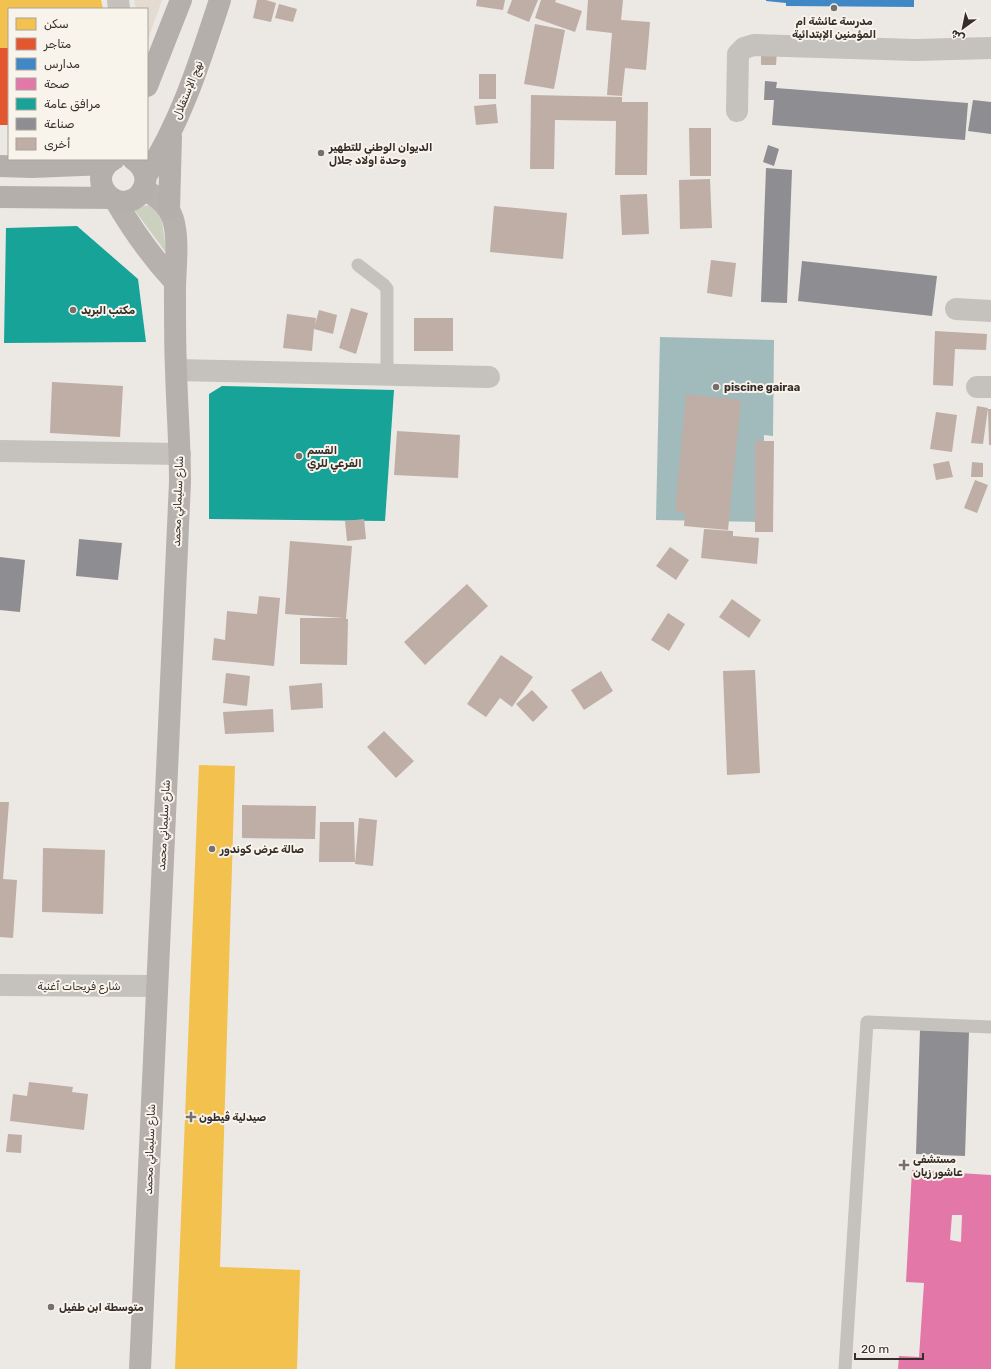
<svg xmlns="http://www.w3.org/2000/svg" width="991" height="1369" font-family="Rubik,'Noto Sans Arabic',sans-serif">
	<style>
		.green { fill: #ccd0bf }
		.plaza { fill: #e5dcd1 }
		.water { fill: #a1babb }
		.homes { fill: #f2c14e }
		.shops { fill: #e4572e }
		.schools { fill: #3f88c5 }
		.health { fill: #e377a8; fill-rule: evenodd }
		.public { fill: #17a398 }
		.industry { fill: #8d8d92 }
		.building { fill: #beaea6 }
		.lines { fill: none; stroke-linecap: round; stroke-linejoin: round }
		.lane { stroke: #c5c1bc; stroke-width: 13 }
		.street { stroke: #c5c1bc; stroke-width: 22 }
		.secondary { stroke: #b6b1ad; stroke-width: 22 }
		.primary { stroke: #b4afab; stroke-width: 22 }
		.poi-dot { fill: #766f6b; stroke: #f8f3eb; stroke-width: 1.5 }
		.labels { text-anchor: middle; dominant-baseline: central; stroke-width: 4; stroke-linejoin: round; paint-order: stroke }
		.poi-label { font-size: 11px; font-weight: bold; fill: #362e2a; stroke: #f8f3eb; text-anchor: start }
		.street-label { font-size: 11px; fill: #362e2a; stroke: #f8f3eb }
	</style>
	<rect width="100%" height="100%" fill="#ece8e3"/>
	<path class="green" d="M 159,203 L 167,254 L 133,208 Z"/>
	<path class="plaza" d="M 134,0 L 162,0 L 147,42 L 147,9 L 136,9 Z"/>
	<path class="water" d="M 660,337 L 774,340 L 773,436 L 764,435 L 764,522 L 656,520 Z"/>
	<path class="homes" d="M 0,0 L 101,0 L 103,9 L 9,9 L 9,48 L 0,48 Z
		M 199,765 L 235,766 L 220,1267 L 300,1270 L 297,1369 L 175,1369 Z"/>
	<path class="shops" d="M 0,48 L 9,48 L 9,125 L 0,125 Z"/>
	<path class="schools" d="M 766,0 L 914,0 L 914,7 L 786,6 L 786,3 L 766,1 Z"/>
	<path class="health" d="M 912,1170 L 991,1175 L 991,1369 L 898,1369 L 899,1356 L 919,1357 L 924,1283 L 906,1282 ZM 952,1215 L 962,1215 L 961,1242 L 950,1240 Z"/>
	<path class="public" d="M 77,226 L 138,279 L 146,342 L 4,343 L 6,228 Z
		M 222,386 L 394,390 L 385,521 L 209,519 L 209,394 Z"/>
	<path class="industry" d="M 765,81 L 777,82 L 776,88 L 968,103 L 965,140 L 772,125 L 774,100 L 764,100 Z
		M 973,100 L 991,102 L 991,134 L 968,131 Z
		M 768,145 L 779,149 L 774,166 L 763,162 Z
		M 766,168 L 792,170 L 787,303 L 761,302 Z
		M 802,261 L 937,276 L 932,316 L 798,301 Z
		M 79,539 L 122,543 L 118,580 L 76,576 Z
		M 0,557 L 25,560 L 20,612 L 0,610 Z
		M 920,1030 L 969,1032 L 965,1156 L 916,1154 Z"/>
	<path class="building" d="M 257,0 L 266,0 L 276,3 L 271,22 L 253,18 Z
		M 477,0 L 505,0 L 503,10 L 476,6 Z
		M 512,0 L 538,0 L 529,22 L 507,13 Z
		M 541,0 L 556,0 L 555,2 L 582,11 L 575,32 L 535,18 Z
		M 588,0 L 623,0 L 621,20 L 650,22 L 646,70 L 625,68 L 622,96 L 607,95 L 612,33 L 586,30 Z
		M 279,4 L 297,9 L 293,22 L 275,18 Z
		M 535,24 L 565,30 L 554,89 L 524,84 Z
		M 761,50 L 777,50 L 776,65 L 761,65 Z
		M 479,74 L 496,74 L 496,99 L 479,99 Z
		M 531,95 L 622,97 L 622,102 L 648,102 L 647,175 L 615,175 L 616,121 L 555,120 L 554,169 L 530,169 Z
		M 496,104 L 498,123 L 476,125 L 474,106 Z
		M 689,128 L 711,128 L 711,176 L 690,176 Z
		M 710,179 L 712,228 L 680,229 L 679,180 Z
		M 647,194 L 649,234 L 622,235 L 620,195 Z
		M 494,206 L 567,213 L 563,259 L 490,252 Z
		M 711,260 L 736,263 L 732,297 L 707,293 Z
		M 351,308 L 368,313 L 356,354 L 339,348 Z
		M 319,310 L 337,315 L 333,334 L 314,329 L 312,351 L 283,348 L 287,314 L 316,318 L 315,325 Z
		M 414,318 L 453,318 L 453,351 L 414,351 Z
		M 935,331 L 987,334 L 986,350 L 955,349 L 953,386 L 933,385 Z
		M 52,382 L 123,386 L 120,437 L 50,433 Z
		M 686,394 L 741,400 L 728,530 L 684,526 L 685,512 L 675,511 Z
		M 977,406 L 988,408 L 983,444 L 971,443 Z
		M 988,409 L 991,409 L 991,445 L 989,445 Z
		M 936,412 L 957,415 L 952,452 L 930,449 Z
		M 397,431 L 460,435 L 458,478 L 394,475 Z
		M 755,441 L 774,441 L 773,532 L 755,532 Z
		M 949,461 L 953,477 L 936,480 L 933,464 Z
		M 972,462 L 983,463 L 983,477 L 971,477 Z
		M 975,480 L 988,485 L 977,513 L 964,508 Z
		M 364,519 L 366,539 L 347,541 L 345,521 Z
		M 704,529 L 733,531 L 733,536 L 759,538 L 757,564 L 701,558 Z
		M 290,541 L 352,546 L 346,619 L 348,619 L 347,665 L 300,664 L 300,618 L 344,618 L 285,614 Z
		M 670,547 L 689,560 L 676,580 L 656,566 Z
		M 467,584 L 488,606 L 425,665 L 404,642 Z
		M 259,596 L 280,598 L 274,666 L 212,660 L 214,638 L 225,640 L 227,611 L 257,614 Z
		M 732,599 L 761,620 L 749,638 L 719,617 Z
		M 668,613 L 685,624 L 669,651 L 651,640 Z
		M 501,655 L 533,677 L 512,707 L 500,698 L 486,717 L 467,704 Z
		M 755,670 L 760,773 L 727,775 L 723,671 Z
		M 601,671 L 613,691 L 584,710 L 571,690 Z
		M 226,673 L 250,676 L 247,706 L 223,703 Z
		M 322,683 L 323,708 L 291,710 L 289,686 Z
		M 532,690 L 548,707 L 533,722 L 516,704 Z
		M 273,709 L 274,732 L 225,734 L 223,712 Z
		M 384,731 L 414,761 L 396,778 L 367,747 Z
		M 0,802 L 9,802 L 3,879 L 17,880 L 13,938 L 0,937 Z
		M 242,805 L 316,806 L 315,839 L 242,838 Z
		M 359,818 L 377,820 L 373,866 L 355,864 Z
		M 320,822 L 354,822 L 355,862 L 319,862 Z
		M 43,848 L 105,850 L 103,914 L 42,912 Z
		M 29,1082 L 73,1087 L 72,1092 L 88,1094 L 84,1130 L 10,1121 L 13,1094 L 27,1096 Z
		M 8,1134 L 22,1135 L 21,1153 L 6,1152 Z"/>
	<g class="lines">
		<path class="lane" d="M 358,265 L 384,285 L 387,289 L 387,374
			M 845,1369 L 867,1022 L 991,1027"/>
		<path class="street" d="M 118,0 L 119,9
			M 737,111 L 738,54 L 744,48 L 754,45 L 915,50 L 991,48
			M 956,309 L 991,311
			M 176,370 L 489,377
			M 977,387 L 991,387
			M 0,451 L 180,454
			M 0,985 L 157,986"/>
		<path class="secondary" d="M 115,200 C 133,231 150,255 174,281
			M 140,1369 L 180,482 C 180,445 177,407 176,370 C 175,347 175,323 175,300 C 174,275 180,243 173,219 C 168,204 157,196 144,190"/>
		<path class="primary" d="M 147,86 L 181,0
			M 114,159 C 107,163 101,170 101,179 C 101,185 104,191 108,195 C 130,217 164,181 133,159
			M 0,166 L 32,167 L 107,164
			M 146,176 C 181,122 200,61 220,0
			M 0,197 L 111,198
			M 169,209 L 171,136"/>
	</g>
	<g class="poi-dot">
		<circle cx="834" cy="8" r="4"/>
		<circle cx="321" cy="153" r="4"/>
		<circle cx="73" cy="310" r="4"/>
		<circle cx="716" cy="387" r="4"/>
		<circle cx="299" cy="456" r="4"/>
		<circle cx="212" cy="849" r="4"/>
		<path d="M189 1111h4v4h4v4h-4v4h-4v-4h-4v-4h4z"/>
		<path d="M902 1159h4v4h4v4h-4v4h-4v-4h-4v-4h4z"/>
		<circle cx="51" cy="1307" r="4"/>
	</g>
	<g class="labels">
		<g class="poi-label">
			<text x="834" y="21" text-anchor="middle">مدرسة عائشة ام<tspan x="834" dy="13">المؤمنين الإبتدائية</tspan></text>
			<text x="329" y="147">الديوان الوطني للتطهير<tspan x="329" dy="13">وحدة اولاد جلال</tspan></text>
			<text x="81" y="310">مكتب البريد</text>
			<text x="724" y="387">piscine gairaa</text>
			<text x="307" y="450">القسم<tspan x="307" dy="13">الفرعي للري</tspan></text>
			<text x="220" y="849">صالة عرض كوندور</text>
			<text x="199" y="1117">صيدلية ڨيطون</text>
			<text x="913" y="1159">مستشفى<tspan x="913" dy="13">عاشور زيان</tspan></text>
			<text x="59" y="1307">متوسطة ابن طفيل</text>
		</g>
		<g class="street-label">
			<text transform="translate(188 90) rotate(-68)">نهج الإستقلال</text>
			<text transform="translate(178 501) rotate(-88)">شارع سليماني محمد</text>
			<text transform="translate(164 825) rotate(-87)">شارع سليماني محمد</text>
			<text x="79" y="986">شارع فريحات ٱغنية</text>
			<text transform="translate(150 1149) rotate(-88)">شارع سليماني محمد</text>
		</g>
	</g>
	<rect x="8" y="8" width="140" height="152" fill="#f8f3eb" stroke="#aaa49e"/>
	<rect x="16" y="18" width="20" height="12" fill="#f2c14e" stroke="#aaa49e"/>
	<text x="44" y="28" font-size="12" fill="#362e2a">سكن</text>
	<rect x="16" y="38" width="20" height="12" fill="#e4572e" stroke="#aaa49e"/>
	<text x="44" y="48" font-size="12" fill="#362e2a">متاجر</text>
	<rect x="16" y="58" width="20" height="12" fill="#3f88c5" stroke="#aaa49e"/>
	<text x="44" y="68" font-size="12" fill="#362e2a">مدارس</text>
	<rect x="16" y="78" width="20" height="12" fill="#e377a8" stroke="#aaa49e"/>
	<text x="44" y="88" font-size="12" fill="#362e2a">صحة</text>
	<rect x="16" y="98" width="20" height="12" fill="#17a398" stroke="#aaa49e"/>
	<text x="44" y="108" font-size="12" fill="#362e2a">مرافق عامة</text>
	<rect x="16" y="118" width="20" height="12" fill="#8d8d92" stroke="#aaa49e"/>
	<text x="44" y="128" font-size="12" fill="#362e2a">صناعة</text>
	<rect x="16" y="138" width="20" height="12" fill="#beaea6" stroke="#aaa49e"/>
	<text x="44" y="148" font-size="12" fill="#362e2a">أخرى</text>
	<g transform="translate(963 28) rotate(213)" stroke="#f8f3eb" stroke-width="3" paint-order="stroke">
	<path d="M0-3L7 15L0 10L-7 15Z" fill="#362e2a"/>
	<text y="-6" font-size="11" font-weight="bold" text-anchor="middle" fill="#362e2a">ش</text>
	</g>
	<path d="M855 1353v6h68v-6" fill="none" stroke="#362e2a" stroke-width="2"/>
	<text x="861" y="1353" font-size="12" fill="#362e2a" stroke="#f8f3eb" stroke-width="3" paint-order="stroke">20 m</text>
</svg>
